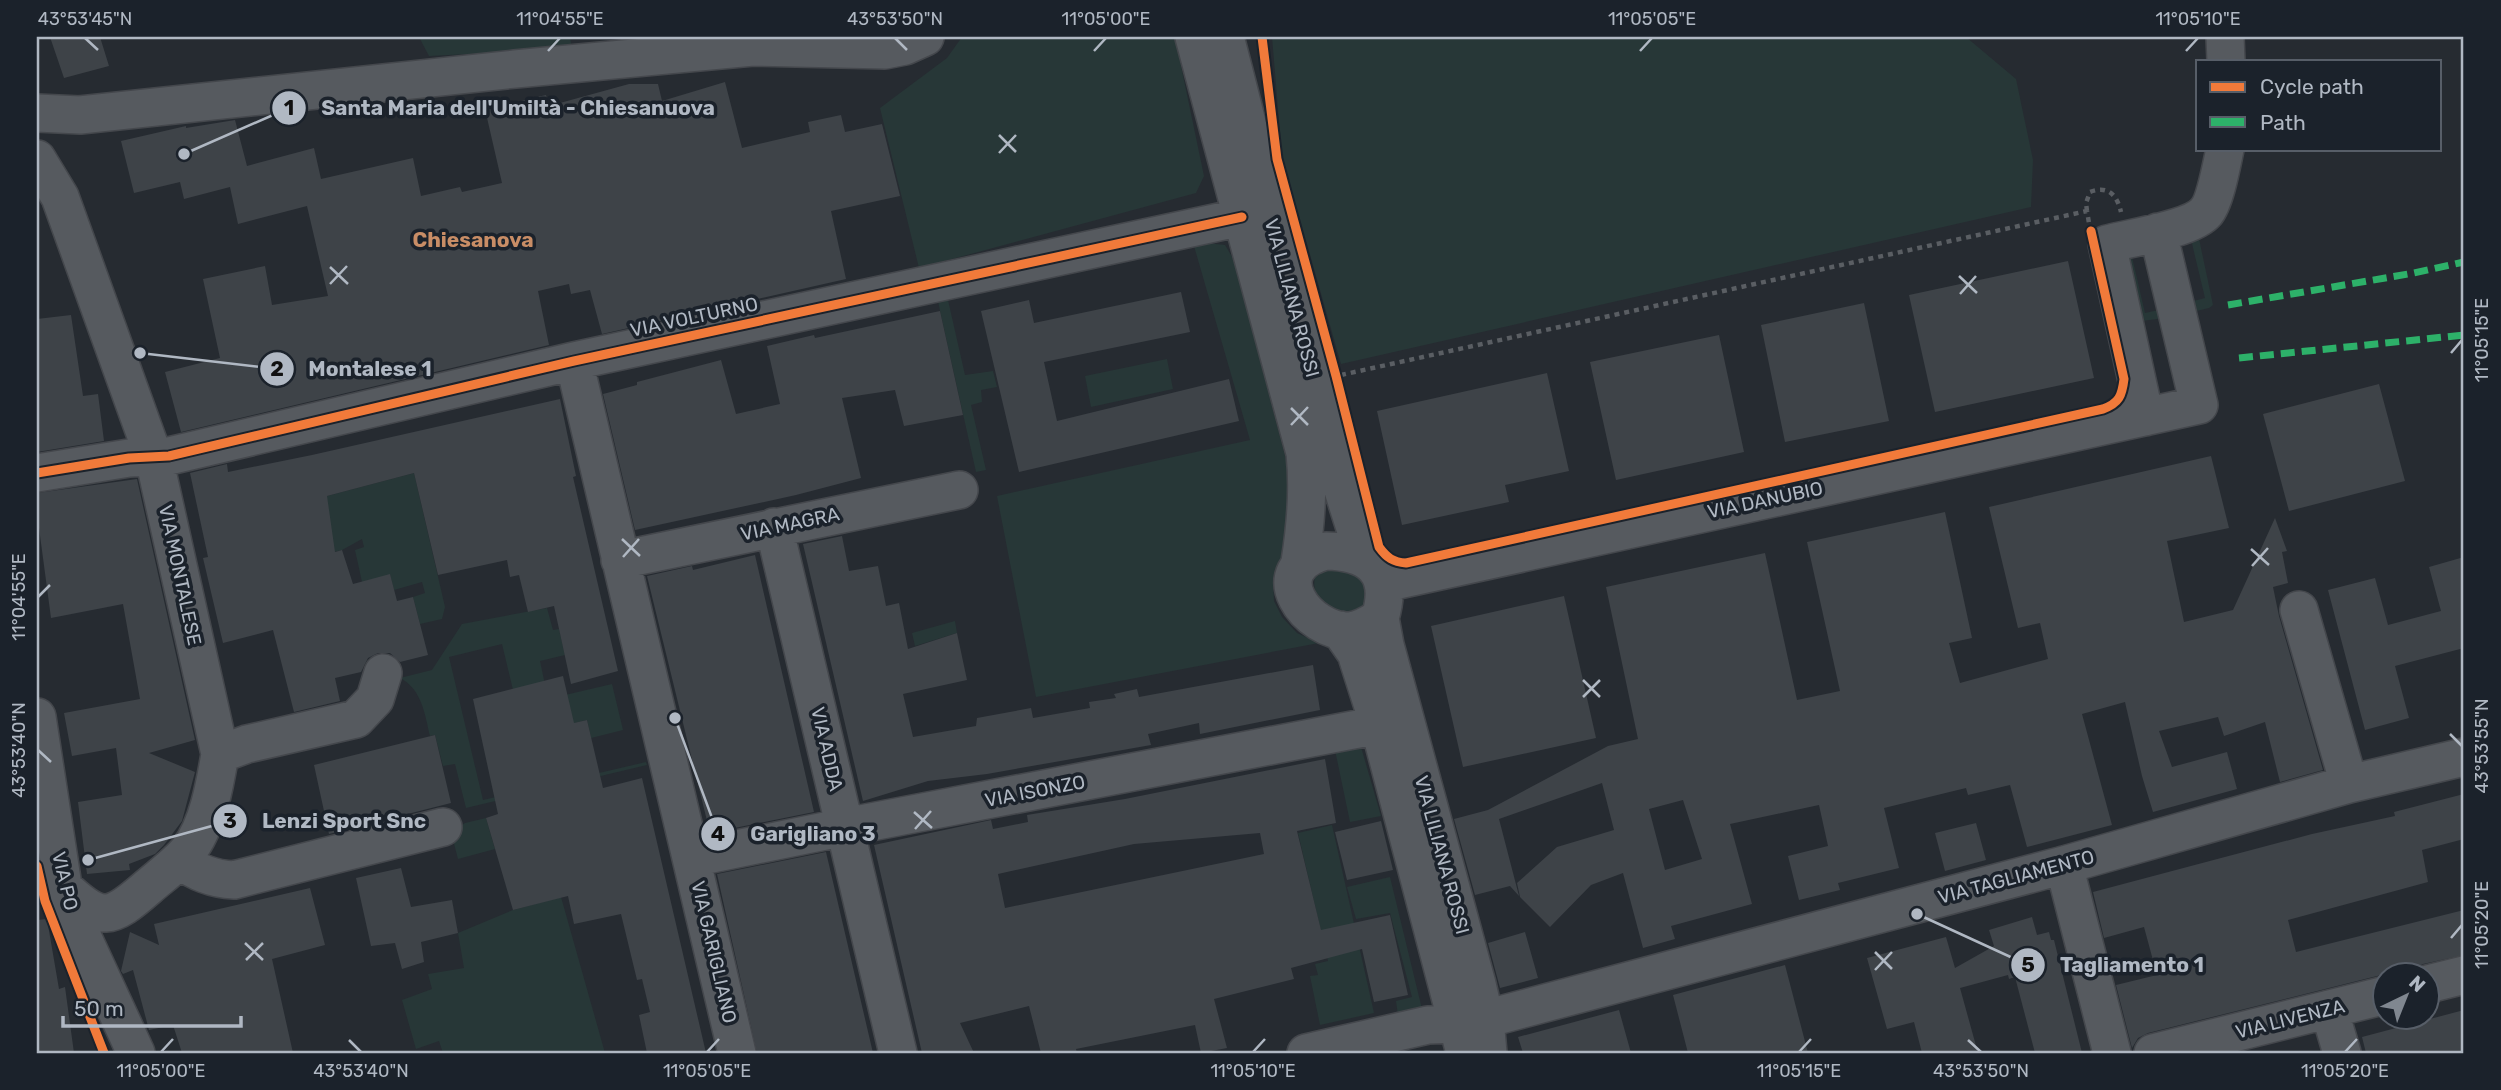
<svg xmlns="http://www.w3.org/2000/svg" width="2501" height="1090" font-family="Rubik,sans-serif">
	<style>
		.green { fill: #273737 }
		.building { fill: #3e4348; fill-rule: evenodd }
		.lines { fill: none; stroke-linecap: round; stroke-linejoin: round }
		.minor-casing { stroke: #44474c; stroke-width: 40 }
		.path { stroke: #5a5e63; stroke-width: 4.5; stroke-dasharray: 5 5; stroke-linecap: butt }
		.minor { stroke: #565a5f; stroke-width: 37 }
		.quiet { stroke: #2db169; stroke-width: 7; stroke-dasharray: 14 7; stroke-linecap: butt }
		.cycleway-casing { stroke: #1b222b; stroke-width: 13 }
		.cycleway { stroke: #f17a3a; stroke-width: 9 }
		.ticks { fill: none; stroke: #b0b8c3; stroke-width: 2.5 }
		.labels { text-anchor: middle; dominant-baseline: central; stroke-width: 7; stroke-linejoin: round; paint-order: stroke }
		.street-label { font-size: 19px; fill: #b0b8c3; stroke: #1b222b }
		.neighbourhood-label { font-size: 21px; font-weight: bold; fill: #c88d66; stroke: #1b222b }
		.leader { fill: none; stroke: #b0b8c3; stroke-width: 2.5 }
		.callout-dot { fill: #b0b8c3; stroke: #1b222b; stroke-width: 2.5 }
		.mark-label { font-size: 21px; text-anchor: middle; font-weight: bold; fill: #111 }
		.callout-label { font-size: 21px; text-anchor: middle; font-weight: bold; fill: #b0b8c3; stroke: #1b222b; stroke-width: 7; stroke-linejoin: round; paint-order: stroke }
		.neatline { fill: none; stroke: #b0b8c3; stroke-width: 2.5 }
		.ticks-label { font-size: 18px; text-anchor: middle; fill: #b0b8c3 }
	</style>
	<rect width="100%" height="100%" fill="#262b31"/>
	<path class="green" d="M 419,37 L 570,37 L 572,49 L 429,56 Z
		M 962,37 L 1175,37 L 1204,176 L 1196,193 L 919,268 L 880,108 L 947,58 Z
		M 1272,37 L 1966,37 L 2016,79 L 2033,160 L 2031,207 L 1341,364 L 1282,156 Z
		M 2197,229 L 2213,305 L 2209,308 L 2188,313 L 2186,303 L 2205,298 L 2189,231 Z
		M 1207,243 L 1225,245 L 1234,260 L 1290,475 L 1291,519 L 1283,555 L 1273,580 L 1274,601 L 1282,617 L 1297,633 L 1319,643 L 1036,697 L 997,496 L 1250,440 L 1194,246 Z
		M 2129,244 L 2145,313 L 2163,309 L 2165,318 L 2142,321 L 2122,246 Z
		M 948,300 L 965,375 L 993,371 L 997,387 L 981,390 L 982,402 L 971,405 L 986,470 L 976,472 L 940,311 L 938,301 Z
		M 1167,359 L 1173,389 L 1091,407 L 1085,376 Z
		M 414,473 L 445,607 L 442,619 L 420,624 L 413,597 L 425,593 L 422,582 L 394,590 L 390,575 L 362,582 L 355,550 L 364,547 L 362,539 L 342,550 L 322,555 L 327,496 Z
		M 1336,569 L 1357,575 L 1367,587 L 1364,606 C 1341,620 1306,603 1316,574 L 1321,570 Z
		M 547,608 L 553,630 L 559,629 L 565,655 L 540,661 L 548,699 L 612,684 L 623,730 L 591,738 L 587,720 L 524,736 L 502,644 L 449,657 L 483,800 L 646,762 L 647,765 L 466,808 L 455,764 L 443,766 L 435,735 L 430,736 C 425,715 422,689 400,678 L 432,670 L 462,624 Z
		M 955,621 L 957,633 L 915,646 L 912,633 Z
		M 1361,747 L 1381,816 L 1350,822 L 1335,750 Z
		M 486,818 L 495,849 L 458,859 L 451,832 L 465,823 Z
		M 1332,825 L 1374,1013 L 1320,1025 L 1310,976 L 1318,975 L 1315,964 L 1328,961 L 1298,833 Z
		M 1390,877 L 1422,1009 L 1398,1016 L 1396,1001 L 1412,997 L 1390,913 L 1356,919 L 1347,887 Z
		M 561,897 L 605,1053 L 443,1053 L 439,1041 L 416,1049 L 402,1000 L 432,989 L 428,974 L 464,968 L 458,933 L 513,910 Z"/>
	<path class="building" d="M 50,37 L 100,37 L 109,66 L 64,78 Z
		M 725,82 L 742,148 L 810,132 L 808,122 L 841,115 L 845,132 L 882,124 L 900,196 L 831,211 L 846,279 L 602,334 L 590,290 L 571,294 L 569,284 L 538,291 L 549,345 L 181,432 L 165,372 L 220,358 L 203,279 L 265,266 L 272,305 L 328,296 L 307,206 L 238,224 L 230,187 L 184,199 L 180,182 L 134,193 L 121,141 L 186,126 L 186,128 L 235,120 L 247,166 L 314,148 L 321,179 L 413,158 L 421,196 L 460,187 L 462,192 L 502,183 L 485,109 L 546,95 L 549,106 L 629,84 L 658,84 L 662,101 Z
		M 2068,261 L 2094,378 L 1935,412 L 1909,295 Z
		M 1181,292 L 1190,332 L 1044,362 L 1057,421 L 1229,379 L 1239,421 L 1019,472 L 981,311 L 1029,300 L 1034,323 Z
		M 1864,303 L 1889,421 L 1785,442 L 1761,325 Z
		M 940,311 L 963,415 L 904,426 L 895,390 L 842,398 L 861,478 L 796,495 L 635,530 L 603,394 L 637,385 L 637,382 L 721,360 L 736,414 L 780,404 L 767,346 L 814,335 L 815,338 Z
		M 71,315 L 83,396 L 98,394 L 104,441 L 37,452 L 37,319 Z
		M 1719,335 L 1744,452 L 1616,480 L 1590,362 Z
		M 1547,373 L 1569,471 L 1505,485 L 1509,502 L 1402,525 L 1377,411 Z
		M 2379,384 L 2405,481 L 2289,511 L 2263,414 Z
		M 560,399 L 576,476 L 573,477 L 618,671 L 571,684 L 554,606 L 528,612 L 519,575 L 510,577 L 507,560 L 438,575 L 414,473 L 327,496 L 335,552 L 342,550 L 353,584 L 390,574 L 397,601 L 413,597 L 428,655 L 400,662 L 390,653 L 378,653 L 368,658 L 361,672 L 335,678 L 340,701 L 294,712 L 273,630 L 223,643 L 203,558 L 208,557 L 190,473 L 227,464 L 228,472 L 312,455 Z
		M 2211,456 L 2229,528 L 2167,541 L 2184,622 L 2233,610 L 2275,518 L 2287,551 L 2282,552 L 2288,583 L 2273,587 L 2279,616 L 2323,770 L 2280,782 L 2265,722 L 2224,736 L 2218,717 L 2159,731 L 2172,767 L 2227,752 L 2237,789 L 2153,812 L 2142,776 L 2125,702 L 2082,714 L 2112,825 L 2027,847 L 2010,785 L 1968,795 L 1966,788 L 1884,808 L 1899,868 L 1838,883 L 1840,890 L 1799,900 L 1788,856 L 1828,846 L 1819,805 L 1730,824 L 1752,904 L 1671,926 L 1675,939 L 1643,948 L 1623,873 L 1591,885 L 1550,927 L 1520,897 L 1517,883 L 1557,847 L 1614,830 L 1602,783 L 1499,819 L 1519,896 L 1510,886 L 1475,895 L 1454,819 L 1488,810 L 1608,746 L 1638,739 L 1606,587 L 1765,553 L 1797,700 L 1840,691 L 1807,542 L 1945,512 L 1972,638 L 1949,643 L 1960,683 L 2048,659 L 2040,623 L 2018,628 L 1989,507 ZM 1683,800 L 1702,859 L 1665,870 L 1649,809 Z
		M 137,479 L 195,740 L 149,753 L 195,772 L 182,821 L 164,845 L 155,854 L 129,864 L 130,870 L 87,874 L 78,802 L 122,795 L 116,748 L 72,756 L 64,713 L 140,699 L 123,604 L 51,618 L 37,513 L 37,493 Z
		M 842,536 L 849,571 L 878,566 L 886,606 L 899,603 L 908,649 L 957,633 L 967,680 L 903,694 L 913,737 L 976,726 L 977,718 L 1031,708 L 1033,718 L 1090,708 L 1089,702 L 1116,698 L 1114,694 L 1137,689 L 1139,697 L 1313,665 L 1320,710 L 1200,734 L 1199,723 L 1148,734 L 1151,745 L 987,774 L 928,781 L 863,801 L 803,544 Z
		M 755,555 L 814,812 L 710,833 L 647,576 L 692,566 L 693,570 Z
		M 2464,557 L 2464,648 L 2395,666 L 2409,718 L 2365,730 L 2328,590 L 2375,578 L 2388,625 L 2441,611 L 2429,567 Z
		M 1564,596 L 1596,738 L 1463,767 L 1431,626 Z
		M 563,676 L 574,723 L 587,720 L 603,788 L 642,778 L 706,1053 L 647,1053 L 639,1015 L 650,1012 L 642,979 L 637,980 L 621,914 L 574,924 L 568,896 L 513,910 L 486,818 L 498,814 L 473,699 Z
		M 435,735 L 451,803 L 329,834 L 314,765 Z
		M 1325,759 L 1336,823 L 1297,831 L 1321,930 L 1390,915 L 1408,995 L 1374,1002 L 1362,949 L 1291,968 L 1294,979 L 1214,999 L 1227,1048 L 1201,1053 L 1195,1025 L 1076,1049 L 1077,1053 L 1041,1053 L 1029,1006 L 960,1023 L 974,1053 L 922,1053 L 874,845 L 991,820 L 993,829 L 1028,822 L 1027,815 L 1125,799 ZM 1260,833 L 1264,854 L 1005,908 L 998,874 L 1134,844 Z
		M 2464,794 L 2464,839 L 2422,850 L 2428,882 L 2288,920 L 2296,952 L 2464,910 L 2464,955 L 2423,964 L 2413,969 L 2392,975 L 2381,975 L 2148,1033 L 2138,1038 L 2132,1048 L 2116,985 L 2157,975 L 2144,927 L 2104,938 L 2093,892 L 2312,834 L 2395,816 L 2394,812 Z
		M 1381,821 L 1393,870 L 1347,880 L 1335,832 Z
		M 1976,823 L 1986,860 L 1945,871 L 1935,833 Z
		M 826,852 L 873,1053 L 757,1053 L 717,874 Z
		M 401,868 L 411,907 L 452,900 L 458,933 L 421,942 L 424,962 L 402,969 L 395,943 L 371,946 L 356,878 Z
		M 310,888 L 325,945 L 272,959 L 293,1053 L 182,1053 L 173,1025 L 149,1030 L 133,970 L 123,974 L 121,971 L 130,932 L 159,945 L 154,924 Z
		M 2032,917 L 2037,935 L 2049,932 L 2051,940 L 2054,940 L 2082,1053 L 2035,1053 L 2015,977 L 2009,979 L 2008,975 L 1960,988 L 1978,1053 L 1922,1053 L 1914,1022 L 1887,1029 L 1867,958 L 1946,937 L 1955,968 L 1994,946 L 1989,930 Z
		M 47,919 L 59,989 L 65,987 L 74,1053 L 37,1053 L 37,920 Z
		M 1525,932 L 1538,978 L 1500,988 L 1488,943 Z
		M 1785,965 L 1808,1053 L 1688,1053 L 1673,995 Z
		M 1619,1010 L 1631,1053 L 1523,1053 L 1518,1037 Z
		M 2464,1010 L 2464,1053 L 2366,1053 L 2362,1037 Z"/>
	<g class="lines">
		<g class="minor-casing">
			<path id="minor" d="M 1194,37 L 1305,453 C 1309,490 1306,524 1300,562
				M 1225,37 C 1271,210 1307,388 1365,558
				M 2225,37 L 2226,61
				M 37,113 L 80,115 L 515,69 L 753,47 L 885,50 L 905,46 L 925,37
				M 37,159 L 60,197 L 154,458 L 220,754 C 215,784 208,826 188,851 C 177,864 162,875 148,887 C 110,920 102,923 64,888
				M 574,361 L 737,1053
				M 2145,417 L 2107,244 C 2130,238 2192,229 2206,212 C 2215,202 2222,163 2225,149
				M 37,473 L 129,458 L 169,456 L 574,361 L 1242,217
				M 774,527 L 898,1053
				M 1326,551 C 1371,552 1394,572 1380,618 C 1370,624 1361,630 1350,631 C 1308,633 1259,569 1326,551 Z
				M 620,560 L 959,490
				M 1385,583 L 2199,405 L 2158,232
				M 2299,610 L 2349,784
				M 1380,618 L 1385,645 L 1477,984 L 1485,1019 L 1488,1053
				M 1340,630 L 1356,653 L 1379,725 L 1465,1053
				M 37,717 L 65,899 L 136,1053
				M 220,754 L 247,744 L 356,719 L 375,699 L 383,673
				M 692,858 L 845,827 L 1379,725
				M 179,860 C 197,872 212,879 234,880 L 443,827
				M 2064,865 L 2112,1053
				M 2428,984 L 2464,975
				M 2329,1009 L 2342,1053
				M 1485,1019 L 2064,865 L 2349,784 L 2464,757
				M 1306,1053 L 1428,1025 L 1457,1024
				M 2153,1053 L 2386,995"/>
		</g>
		<path class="path" d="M 2087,211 L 2086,203 L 2090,192 C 2108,185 2117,195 2121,212
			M 1341,375 L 2087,211 L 2089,223"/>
		<use href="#minor" class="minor"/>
		<path class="quiet" d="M 2228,305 L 2414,273 L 2464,262
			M 2239,358 L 2464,335"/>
		<g class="cycleway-casing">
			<path id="cycleway" d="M 1262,37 L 1277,159 L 1336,376 L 1379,547 C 1387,558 1393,562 1406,563 L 2103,409 C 2119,403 2122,396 2124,379 L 2091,231
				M 37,473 L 129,458 L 169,456 L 574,361 L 1242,217
				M 37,866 L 45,901 L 104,1053"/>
		</g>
		<use href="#cycleway" class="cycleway"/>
	</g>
	<path class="ticks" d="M 85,38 L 98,50M 895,38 L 907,50M 548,51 L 560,38M 1094,51 L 1106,38M 1640,51 L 1652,38M 2186,51 L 2198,38M 999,135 L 1016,152M 999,153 L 1016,135M 330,267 L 348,284M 1959,276 L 1977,293M 330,284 L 347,266M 1960,294 L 1976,276M 2451,353 L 2462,340M 1291,408 L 1308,425M 1291,425 L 1308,407M 622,539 L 640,556M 2251,549 L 2269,565M 623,557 L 639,539M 2252,566 L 2268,548M 38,597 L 50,585M 1583,680 L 1600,697M 1583,697 L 1600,680M 2450,734 L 2462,746M 38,750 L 51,762M 914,812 L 932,828M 915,829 L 931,811M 2451,938 L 2462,925M 245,943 L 263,960M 1875,952 L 1892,969M 246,960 L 263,943M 1875,970 L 1892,952M 349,1040 L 361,1052M 1968,1040 L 1981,1052M 161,1052 L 173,1039M 707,1052 L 719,1039M 1253,1052 L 1265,1039M 1799,1052 L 1811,1039M 2345,1052 L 2357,1039"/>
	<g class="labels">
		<g class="street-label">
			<text transform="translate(1292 298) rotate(75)">VIA LILIANA ROSSI</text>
			<text transform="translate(694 317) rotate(-12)">VIA VOLTURNO</text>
			<text transform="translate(1765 500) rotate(-12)">VIA DANUBIO</text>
			<text transform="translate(790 524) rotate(-12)">VIA MAGRA</text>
			<text transform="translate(180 575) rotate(78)">VIA MONTALESE</text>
			<text transform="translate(827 749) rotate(77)">VIA ADDA</text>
			<text transform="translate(1035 791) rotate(-11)">VIA ISONZO</text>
			<text transform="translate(1442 855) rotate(75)">VIA LILIANA ROSSI</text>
			<text transform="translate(2016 877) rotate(-15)">VIA TAGLIAMENTO</text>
			<text transform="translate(65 881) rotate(77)">VIA PO</text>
			<text transform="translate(714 952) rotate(77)">VIA GARIGLIANO</text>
			<text transform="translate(2290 1019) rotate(-14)">VIA LIVENZA</text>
		</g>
		<g class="neighbourhood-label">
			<text x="473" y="239">Chiesanova</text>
		</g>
	</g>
	<path class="leader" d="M184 154L289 108M140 353L277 369M88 860L230 821M675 718L718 834M1917 914L2028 965"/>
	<g class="callout-dot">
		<circle cx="184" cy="154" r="7"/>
		<circle cx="140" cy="353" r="7"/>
		<circle cx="88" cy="860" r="7"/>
		<circle cx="675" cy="718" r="7"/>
		<circle cx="1917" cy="914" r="7"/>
		<circle cx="289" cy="108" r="18"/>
		<circle cx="277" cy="369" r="18"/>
		<circle cx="230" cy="821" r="18"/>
		<circle cx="718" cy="834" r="18"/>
		<circle cx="2028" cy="965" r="18"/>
	</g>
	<g class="mark-label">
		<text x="289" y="115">1</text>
		<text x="277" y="376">2</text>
		<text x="230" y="828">3</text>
		<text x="718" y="841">4</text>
		<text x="2028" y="972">5</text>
	</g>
	<g class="callout-label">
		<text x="518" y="115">Santa Maria dell'Umiltà - Chiesanuova</text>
		<text x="370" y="376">Montalese 1</text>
		<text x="344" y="828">Lenzi Sport Snc</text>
		<text x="813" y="841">Garigliano 3</text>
		<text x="2132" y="972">Tagliamento 1</text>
	</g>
	<rect width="2501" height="1090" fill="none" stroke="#1b222b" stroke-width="77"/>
	<rect x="2196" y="60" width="245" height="91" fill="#1b222b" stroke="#575e68" stroke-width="2"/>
	<rect x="2210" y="82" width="35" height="10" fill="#f17a3a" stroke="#575e68" stroke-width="2"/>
	<text x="2260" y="94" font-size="21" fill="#b0b8c3">Cycle path</text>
	<rect x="2210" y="117" width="35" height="10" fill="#2db169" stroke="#575e68" stroke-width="2"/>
	<text x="2260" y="130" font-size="21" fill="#b0b8c3">Path</text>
	<g transform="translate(2406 996) rotate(43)"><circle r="33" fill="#1b222b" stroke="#575e68" stroke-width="2"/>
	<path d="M0-5L12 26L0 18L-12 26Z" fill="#808790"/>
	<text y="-10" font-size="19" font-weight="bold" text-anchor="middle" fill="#b0b8c3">N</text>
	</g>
	<path d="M63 1016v10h178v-10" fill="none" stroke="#b0b8c3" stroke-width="3.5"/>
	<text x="74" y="1016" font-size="21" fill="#b0b8c3" stroke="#1b222b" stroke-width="5" paint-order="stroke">50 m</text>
	<rect x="38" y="38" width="2424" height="1014" class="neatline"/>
	<g class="ticks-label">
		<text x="85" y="25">43°53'45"N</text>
		<text x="560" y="25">11°04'55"E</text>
		<text x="895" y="25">43°53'50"N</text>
		<text x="1106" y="25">11°05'00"E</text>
		<text x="1652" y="25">11°05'05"E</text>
		<text x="2198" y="25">11°05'10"E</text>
		<text transform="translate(2482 340) rotate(-90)" y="6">11°05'15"E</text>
		<text transform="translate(19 597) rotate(-90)" y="6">11°04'55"E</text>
		<text transform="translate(2482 746) rotate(-90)" y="6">43°53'55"N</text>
		<text transform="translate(19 750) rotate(-90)" y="6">43°53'40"N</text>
		<text transform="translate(2482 925) rotate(-90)" y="6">11°05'20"E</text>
		<text x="161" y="1077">11°05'00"E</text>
		<text x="361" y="1077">43°53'40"N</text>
		<text x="707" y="1077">11°05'05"E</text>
		<text x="1253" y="1077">11°05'10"E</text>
		<text x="1799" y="1077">11°05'15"E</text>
		<text x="1981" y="1077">43°53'50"N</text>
		<text x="2345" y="1077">11°05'20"E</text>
	</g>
</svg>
